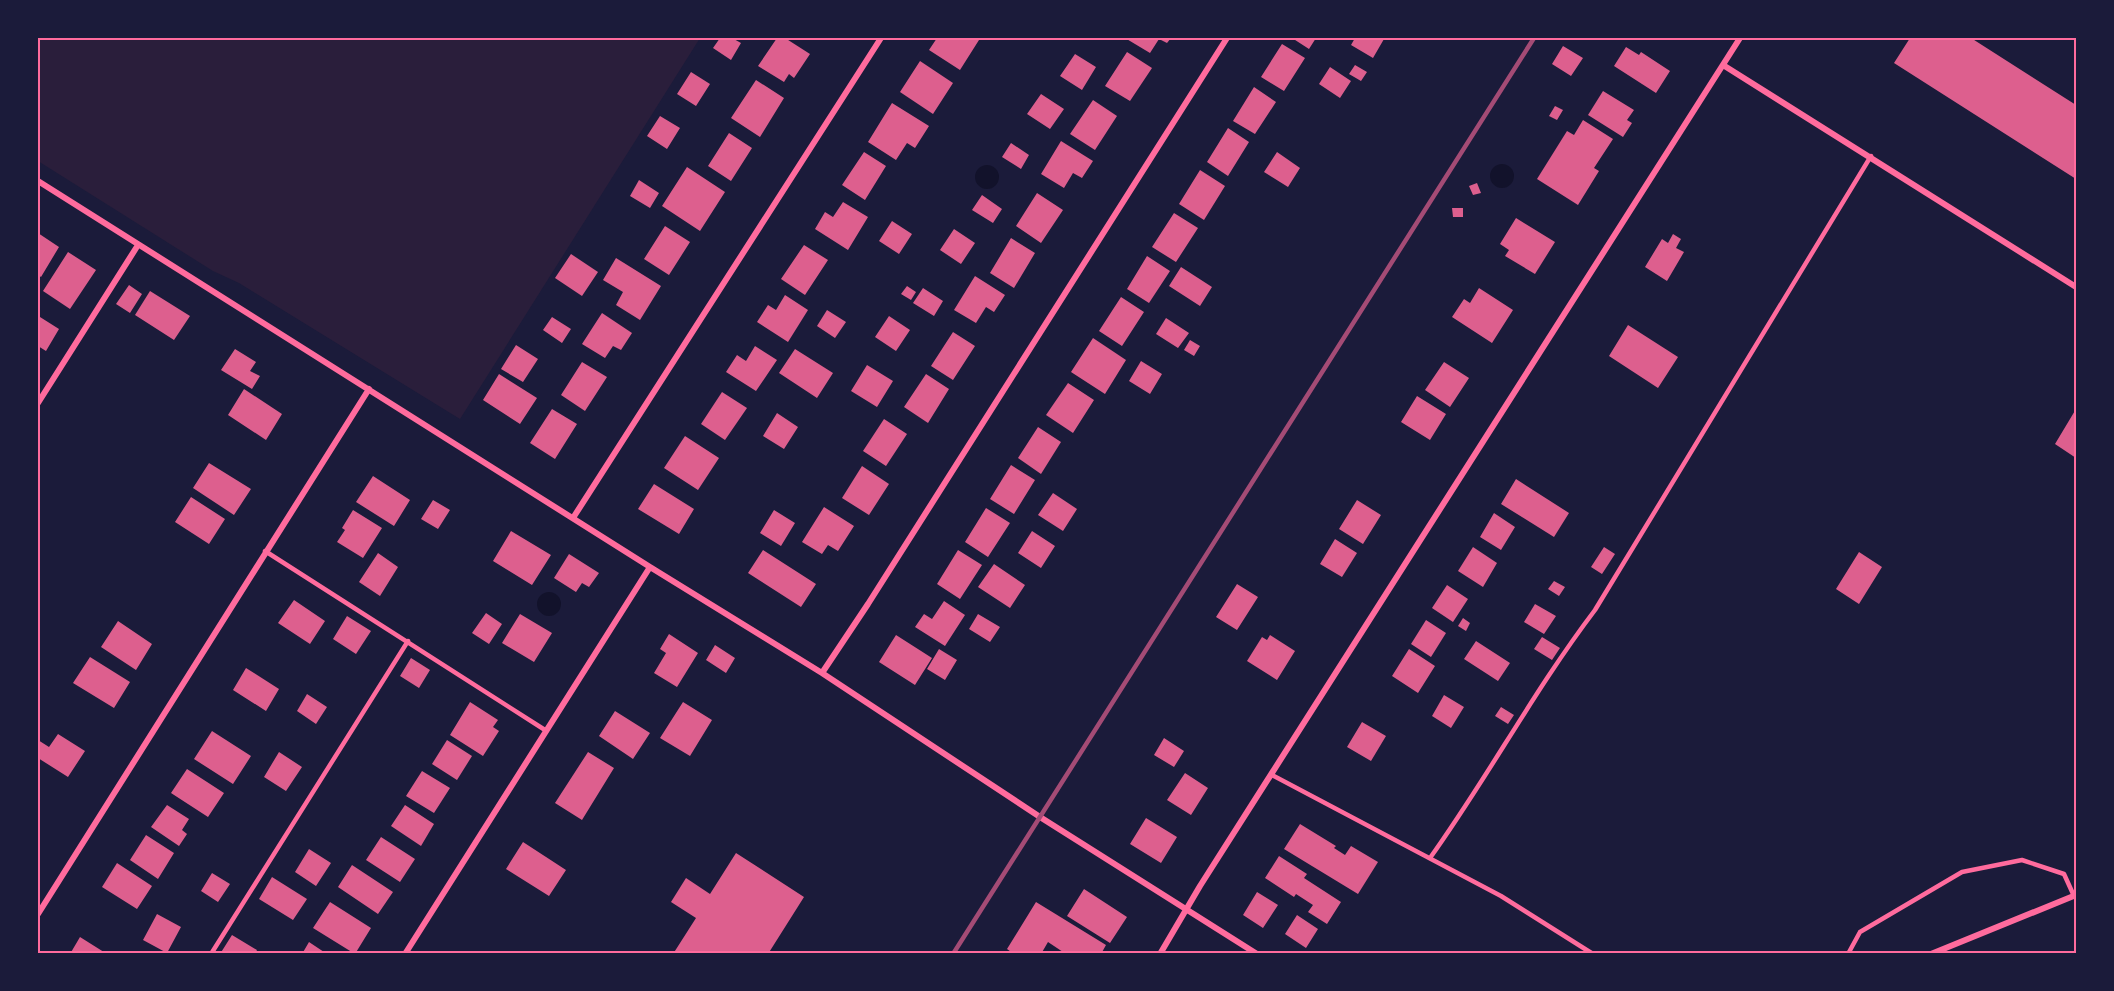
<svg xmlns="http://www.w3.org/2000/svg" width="2114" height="991" font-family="'PT Sans',sans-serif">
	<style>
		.green { fill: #2a1e3b }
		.water { fill: #12122b }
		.building { fill: #dd5f8e }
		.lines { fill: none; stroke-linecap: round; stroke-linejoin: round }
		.service { stroke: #ff6b9d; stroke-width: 4.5 }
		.minor { stroke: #ff6b9d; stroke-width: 6 }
		.rail { stroke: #a44b75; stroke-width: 4.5 }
		.neatline { fill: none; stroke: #ff6b9d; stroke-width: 2 }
	</style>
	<rect width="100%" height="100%" fill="#1b1b3a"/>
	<path class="green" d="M 38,38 L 700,38 L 460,419 L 239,283 L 213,271 L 38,161 Z"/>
	<path class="water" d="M1490 176a12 12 0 1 1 24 0a12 12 0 1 1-24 0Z
		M975 177a12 12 0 1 1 24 0a12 12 0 1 1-24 0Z
		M537 604a12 12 0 1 1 24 0a12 12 0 1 1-24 0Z"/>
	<path class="building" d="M 720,38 L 732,38 L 741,43 L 731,60 L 713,48 Z
		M 777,38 L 785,38 L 810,54 L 794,78 L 789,74 L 784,82 L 758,66 Z
		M 937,38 L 976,38 L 979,40 L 960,70 L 929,50 Z
		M 1125,38 L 1171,38 L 1167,43 L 1159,39 L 1150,53 Z
		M 1292,38 L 1316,38 L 1309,49 Z
		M 1355,38 L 1380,38 L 1384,39 L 1373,58 L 1351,45 Z
		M 1910,38 L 1971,38 L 2076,105 L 2076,179 L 1894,63 Z
		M 1282,44 L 1305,58 L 1284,91 L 1261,77 Z
		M 1563,46 L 1583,58 L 1571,76 L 1552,64 Z
		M 1626,47 L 1639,55 L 1641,52 L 1670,71 L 1656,93 L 1614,66 Z
		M 1127,52 L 1152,68 L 1130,101 L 1105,86 Z
		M 1075,54 L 1096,67 L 1082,90 L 1060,76 Z
		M 920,61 L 953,83 L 933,114 L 900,92 Z
		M 1355,65 L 1367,72 L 1361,81 L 1349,74 Z
		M 1330,67 L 1351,81 L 1340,98 L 1319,84 Z
		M 691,72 L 710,84 L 696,106 L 677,94 Z
		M 756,80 L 784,98 L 760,137 L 731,118 Z
		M 1254,87 L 1276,102 L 1255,134 L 1233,121 Z
		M 1603,91 L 1634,110 L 1627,120 L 1632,123 L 1623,137 L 1588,115 Z
		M 1041,94 L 1064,109 L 1050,129 L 1027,114 Z
		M 1093,100 L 1117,116 L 1095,150 L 1070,134 Z
		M 892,103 L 929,126 L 915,148 L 907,143 L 896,160 L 868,142 Z
		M 1555,106 L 1563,110 L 1557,120 L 1549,116 Z
		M 660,116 L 680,128 L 667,149 L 647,136 Z
		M 1583,120 L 1613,139 L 1594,168 L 1599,171 L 1578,205 L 1537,179 L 1567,131 L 1574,135 Z
		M 1228,128 L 1249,142 L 1228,176 L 1207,162 Z
		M 729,133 L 752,148 L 731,181 L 708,166 Z
		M 1061,141 L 1093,161 L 1082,178 L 1073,173 L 1064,188 L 1041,174 Z
		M 1011,143 L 1029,155 L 1021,169 L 1002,157 Z
		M 864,152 L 886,166 L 865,200 L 842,185 Z
		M 1277,152 L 1300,168 L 1288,187 L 1264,172 Z
		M 687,167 L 725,192 L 700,231 L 662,206 Z
		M 1200,170 L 1225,186 L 1204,220 L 1179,204 Z
		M 639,180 L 659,193 L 650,208 L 630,196 Z
		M 1477,183 L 1481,193 L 1473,195 L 1469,186 Z
		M 1037,193 L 1063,210 L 1041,243 L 1016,226 Z
		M 982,195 L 1002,209 L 993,223 L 972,210 Z
		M 843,202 L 868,217 L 848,250 L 815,229 L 825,212 L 833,217 Z
		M 1452,208 L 1463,208 L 1463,217 L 1453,217 Z
		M 1174,213 L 1198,228 L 1176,262 L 1152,247 Z
		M 1516,218 L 1555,242 L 1535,274 L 1505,256 L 1509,250 L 1500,244 Z
		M 892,221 L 912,234 L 899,254 L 879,241 Z
		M 665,226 L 690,242 L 669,275 L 644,259 Z
		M 954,229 L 975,243 L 961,264 L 940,250 Z
		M 38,233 L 59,247 L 41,277 L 38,275 Z
		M 1673,234 L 1681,239 L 1676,248 L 1684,252 L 1667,281 L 1645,267 L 1662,239 L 1668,243 Z
		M 1011,238 L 1035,253 L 1014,288 L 990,273 Z
		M 804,245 L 828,260 L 805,295 L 781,279 Z
		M 68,252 L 96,270 L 70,309 L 43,291 Z
		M 571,254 L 598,272 L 582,296 L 555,278 Z
		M 1147,256 L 1170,271 L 1149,303 L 1127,289 Z
		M 616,258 L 661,286 L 640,320 L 616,305 L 623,292 L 603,280 Z
		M 1181,267 L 1212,287 L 1200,306 L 1169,286 Z
		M 975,276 L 1005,295 L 994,312 L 986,307 L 976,323 L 954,310 Z
		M 129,285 L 142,294 L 130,313 L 116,304 Z
		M 907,286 L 916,292 L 911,300 L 901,294 Z
		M 923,288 L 943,301 L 934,316 L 913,303 Z
		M 1479,288 L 1513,310 L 1492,343 L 1452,317 L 1464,299 L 1470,303 Z
		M 150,291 L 190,316 L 174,340 L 135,315 Z
		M 785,295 L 808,310 L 788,342 L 757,322 L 768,305 L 776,310 Z
		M 1121,297 L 1144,312 L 1122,346 L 1099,331 Z
		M 827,310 L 846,322 L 835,338 L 817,326 Z
		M 602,313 L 632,333 L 621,350 L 613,346 L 605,358 L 582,344 Z
		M 889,316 L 910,330 L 896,351 L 875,337 Z
		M 40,317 L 59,329 L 46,351 L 38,346 L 38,321 Z
		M 552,317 L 571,329 L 562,343 L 543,330 Z
		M 1166,318 L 1189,333 L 1178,348 L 1156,334 Z
		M 1628,325 L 1678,357 L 1658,388 L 1609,356 Z
		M 953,332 L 975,346 L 953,380 L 931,366 Z
		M 1093,338 L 1126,360 L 1105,394 L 1071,372 Z
		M 1190,340 L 1200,346 L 1194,356 L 1184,350 Z
		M 516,345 L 538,359 L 523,382 L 501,369 Z
		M 755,346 L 777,360 L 756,391 L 726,372 L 737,355 L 746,361 Z
		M 235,349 L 256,362 L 250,371 L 260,376 L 252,389 L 221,370 Z
		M 795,349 L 833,373 L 817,398 L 779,373 Z
		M 1141,361 L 1162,374 L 1150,394 L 1129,381 Z
		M 582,362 L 607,377 L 585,411 L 561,395 Z
		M 1444,362 L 1469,378 L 1450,407 L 1425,390 Z
		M 867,365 L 893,381 L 877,407 L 851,391 Z
		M 499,374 L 537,398 L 520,424 L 483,400 Z
		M 926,374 L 949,389 L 928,423 L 904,407 Z
		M 1068,383 L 1094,400 L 1073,433 L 1046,415 Z
		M 244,389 L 282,414 L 266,440 L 228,415 Z
		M 722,392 L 747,408 L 725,440 L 701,424 Z
		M 1417,396 L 1446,414 L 1430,440 L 1401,422 Z
		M 552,409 L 577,424 L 555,459 L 530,443 Z
		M 2076,409 L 2076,458 L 2055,444 Z
		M 777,413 L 798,427 L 784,449 L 763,436 Z
		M 884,419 L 907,434 L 886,466 L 863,451 Z
		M 1038,427 L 1061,442 L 1041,474 L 1018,458 Z
		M 685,436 L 719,458 L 698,490 L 664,468 Z
		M 209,463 L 251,489 L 234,515 L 193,488 Z
		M 1011,465 L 1035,480 L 1014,514 L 990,499 Z
		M 862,466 L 889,484 L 869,515 L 842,498 Z
		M 373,476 L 410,500 L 394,526 L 356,502 Z
		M 1516,479 L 1569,513 L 1554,537 L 1501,504 Z
		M 654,484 L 694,509 L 679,534 L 638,509 Z
		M 1053,493 L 1077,509 L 1063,531 L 1038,515 Z
		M 191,497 L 225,519 L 209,544 L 175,522 Z
		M 433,500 L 450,510 L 438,529 L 421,519 Z
		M 1357,500 L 1381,515 L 1363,544 L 1339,529 Z
		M 824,507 L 854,526 L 838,551 L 828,545 L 822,554 L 802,542 Z
		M 986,508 L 1010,523 L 988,557 L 965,542 Z
		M 353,510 L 382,528 L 363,558 L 337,542 L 345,530 L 342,528 Z
		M 774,510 L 795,523 L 781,546 L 760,533 Z
		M 1494,513 L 1515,527 L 1501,550 L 1480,537 Z
		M 511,531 L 551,555 L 532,585 L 493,561 Z
		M 1032,531 L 1055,546 L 1041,568 L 1018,553 Z
		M 1335,539 L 1357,553 L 1342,577 L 1320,564 Z
		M 1473,547 L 1497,563 L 1483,587 L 1458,571 Z
		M 1604,547 L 1615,554 L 1602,574 L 1591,567 Z
		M 763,550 L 816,584 L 801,607 L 748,573 Z
		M 958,550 L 982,565 L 960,599 L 937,584 Z
		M 1859,552 L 1882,567 L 1859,604 L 1836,589 Z
		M 378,553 L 398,567 L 380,596 L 359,582 Z
		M 569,554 L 599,573 L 589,587 L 582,583 L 576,592 L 554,578 Z
		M 994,564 L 1025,585 L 1010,608 L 978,587 Z
		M 1554,581 L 1565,587 L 1559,596 L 1548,589 Z
		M 1237,584 L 1258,597 L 1237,630 L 1216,617 Z
		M 1447,585 L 1468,599 L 1453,622 L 1432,608 Z
		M 294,600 L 325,621 L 310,644 L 278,623 Z
		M 944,601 L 965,615 L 945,646 L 915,627 L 924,614 L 932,619 Z
		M 1535,604 L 1556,616 L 1544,634 L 1524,622 Z
		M 486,613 L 502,624 L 489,644 L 472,633 Z
		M 520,614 L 552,633 L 534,662 L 502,643 Z
		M 978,614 L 1000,627 L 990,642 L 969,629 Z
		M 347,616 L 371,631 L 356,654 L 333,639 Z
		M 1463,618 L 1470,623 L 1466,631 L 1458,626 Z
		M 1426,620 L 1446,633 L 1431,657 L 1411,644 Z
		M 118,621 L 152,644 L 136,670 L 101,647 Z
		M 669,634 L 698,653 L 677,687 L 654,673 L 666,653 L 660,649 Z
		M 896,635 L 932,658 L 915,685 L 879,662 Z
		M 1270,635 L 1295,651 L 1277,680 L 1247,661 L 1262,637 L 1267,640 Z
		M 1542,637 L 1560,648 L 1552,660 L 1534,649 Z
		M 1476,641 L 1510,663 L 1498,681 L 1464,659 Z
		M 715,645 L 735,658 L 726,673 L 706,660 Z
		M 939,649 L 957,660 L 945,680 L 927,669 Z
		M 1409,649 L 1435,666 L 1418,693 L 1392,676 Z
		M 90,657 L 130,682 L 114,708 L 73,683 Z
		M 411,658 L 430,670 L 419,688 L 400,676 Z
		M 246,668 L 279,689 L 266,711 L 233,690 Z
		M 307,694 L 327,707 L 316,724 L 297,711 Z
		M 1444,695 L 1464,707 L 1451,728 L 1432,716 Z
		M 470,702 L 498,720 L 493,727 L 499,731 L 483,756 L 450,735 Z
		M 683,702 L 712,720 L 690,756 L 660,738 Z
		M 1501,707 L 1514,715 L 1508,724 L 1495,716 Z
		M 615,711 L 650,733 L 633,759 L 599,736 Z
		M 1362,722 L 1386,736 L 1371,761 L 1347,747 Z
		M 212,731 L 251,756 L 233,784 L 194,759 Z
		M 58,734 L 85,751 L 68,777 L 38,758 L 38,740 L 49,747 Z
		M 1164,738 L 1184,751 L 1174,767 L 1154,755 Z
		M 447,740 L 472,756 L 457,780 L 432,764 Z
		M 279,752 L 302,767 L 286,791 L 264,777 Z
		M 588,752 L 614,768 L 582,820 L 555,803 Z
		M 187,769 L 224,793 L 208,817 L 171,793 Z
		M 422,771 L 450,788 L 434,813 L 406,796 Z
		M 1185,773 L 1208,788 L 1191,815 L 1167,800 Z
		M 167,805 L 189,819 L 182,830 L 187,834 L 179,846 L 151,827 Z
		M 405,805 L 434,824 L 421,846 L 391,826 Z
		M 1146,818 L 1177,837 L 1161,863 L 1130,844 Z
		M 1300,824 L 1336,846 L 1334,848 L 1345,855 L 1351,846 L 1378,862 L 1358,894 L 1284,849 Z
		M 146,835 L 174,853 L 158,879 L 130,860 Z
		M 381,837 L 415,859 L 400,882 L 366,860 Z
		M 523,842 L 566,870 L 549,896 L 506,869 Z
		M 309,849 L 331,863 L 316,886 L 295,872 Z
		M 736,853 L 804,897 L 768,954 L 673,954 L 696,918 L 671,902 L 686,878 L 710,894 Z
		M 1279,856 L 1307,874 L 1304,878 L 1341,902 L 1327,924 L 1308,912 L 1313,905 L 1296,894 L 1294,897 L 1265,878 Z
		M 117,863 L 152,886 L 137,909 L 102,887 Z
		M 352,865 L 393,892 L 378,914 L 338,887 Z
		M 212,873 L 230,884 L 218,902 L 201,891 Z
		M 272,877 L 307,899 L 293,920 L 259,899 Z
		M 1084,889 L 1127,917 L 1110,943 L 1067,916 Z
		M 1257,892 L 1278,905 L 1263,928 L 1243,915 Z
		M 330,902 L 371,928 L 355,954 L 313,928 Z
		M 1036,902 L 1106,945 L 1101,954 L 1066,954 L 1048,942 L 1041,954 L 1014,954 L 1007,949 Z
		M 157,914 L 181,927 L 167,953 L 143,940 Z
		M 1297,915 L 1318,929 L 1306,948 L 1285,934 Z
		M 232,935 L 257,950 L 255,954 L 220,954 Z
		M 80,937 L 107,954 L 70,954 Z
		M 309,942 L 327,954 L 302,954 Z"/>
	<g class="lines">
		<path class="service" d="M 265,551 L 545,730
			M 1272,775 L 1501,896 L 1593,954
			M 1430,858 C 1488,777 1535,689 1595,610 L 1871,156
			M 211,954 L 408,641
			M 1848,954 L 1860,932 L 1962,872 L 2022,860 L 2064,874 L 2074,896"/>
		<path class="minor" d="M 1723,65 L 2076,287
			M 38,181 L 650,567 L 822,673 L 1040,817 L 1257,954
			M 38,403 L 138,245
			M 573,518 L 881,38
			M 822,673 L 868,604 L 1227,38
			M 38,914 L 369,389
			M 405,954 L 650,567
			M 1160,954 L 1200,886 L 1740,38
			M 1931,954 L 2076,895"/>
		<path class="rail" d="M 953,954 L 1534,38"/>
	</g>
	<rect width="2114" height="991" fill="none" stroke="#1b1b3a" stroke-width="78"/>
	<rect x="39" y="39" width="2036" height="913" class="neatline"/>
</svg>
